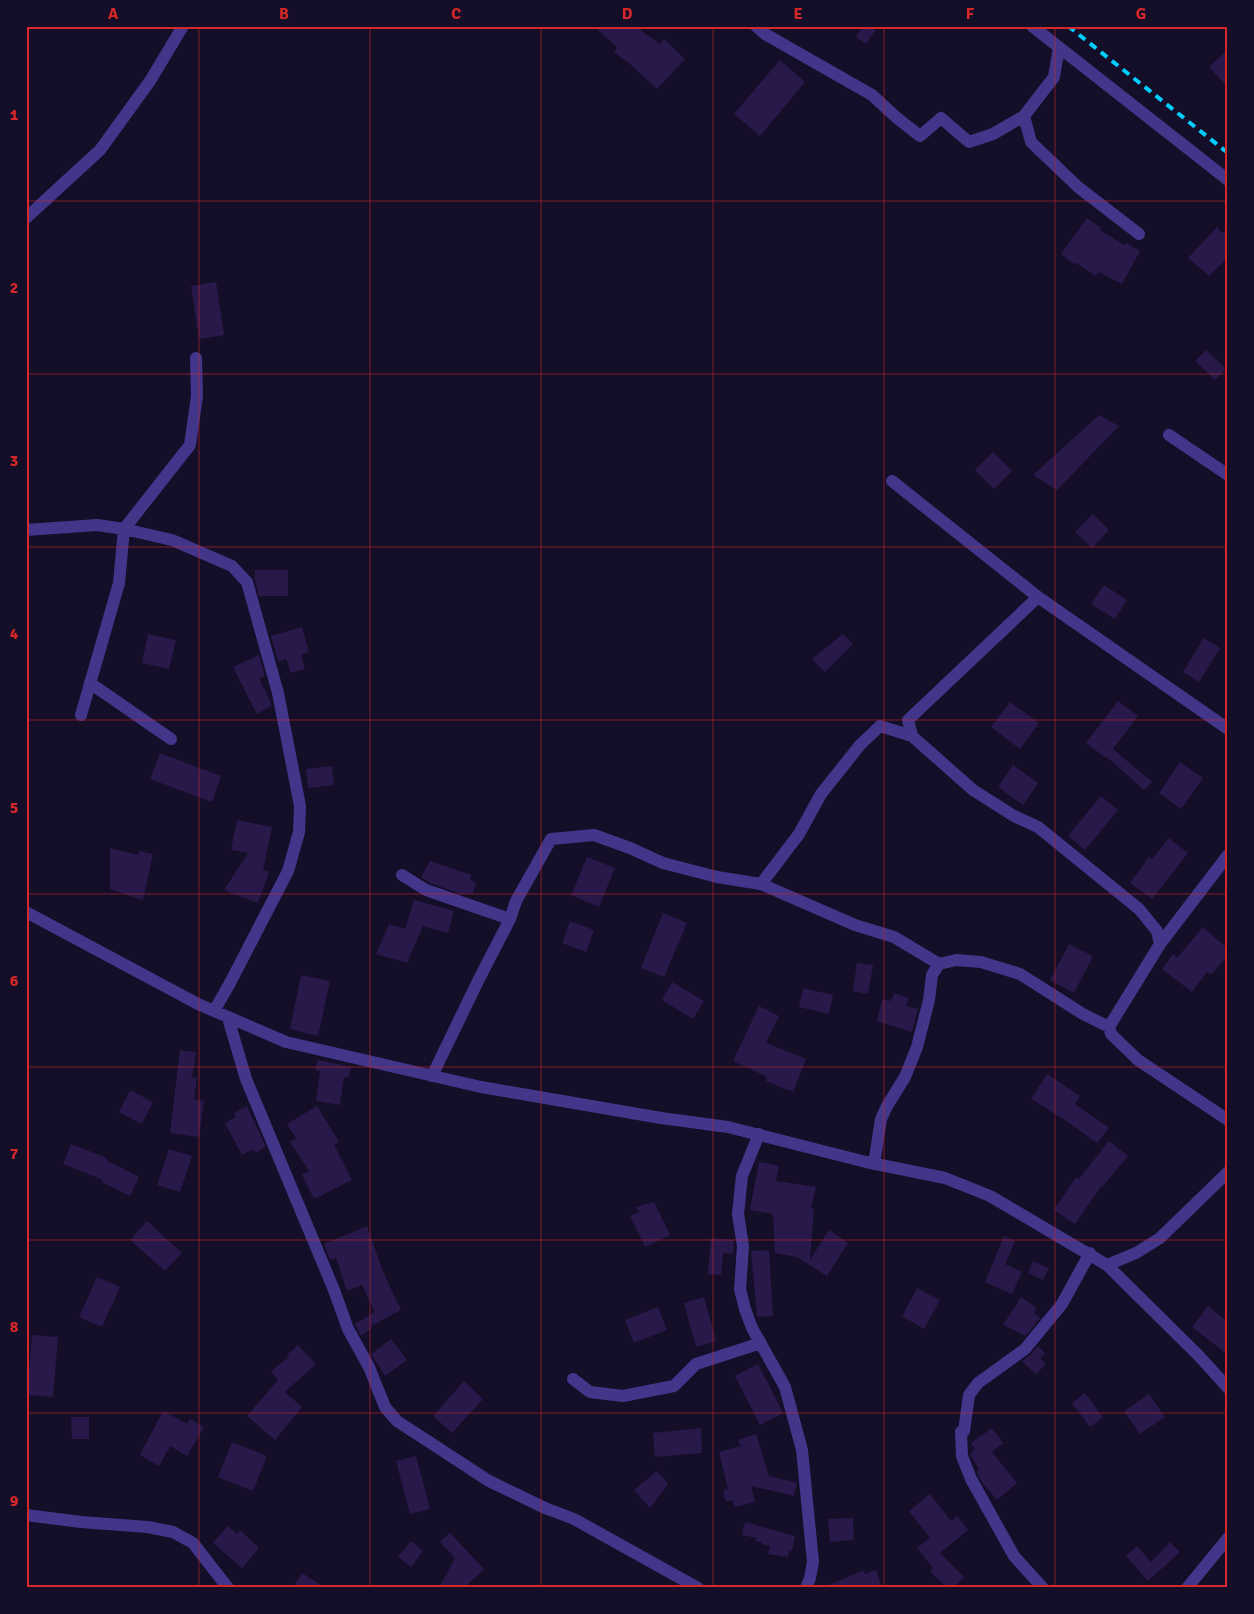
<svg xmlns="http://www.w3.org/2000/svg" width="1254" height="1614" font-family="Signika,sans-serif">
	<style>
		.building { fill: #28194a }
		.lines { fill: none; stroke-linecap: round; stroke-linejoin: round }
		.street { stroke: #42368a; stroke-width: 12 }
		.rail { stroke: #01cdff; stroke-width: 4; stroke-dasharray: 8 6; stroke-linecap: butt }
		.grid { fill: none; stroke: #d62828; stroke-width: 1; stroke-opacity: 0.55 }
		.neatline { fill: none; stroke: #d62828; stroke-width: 2 }
		.grid-label { font-size: 16px; text-anchor: middle; font-weight: bold; fill: #d62828 }
	</style>
	<rect width="100%" height="100%" fill="#150e28"/>
	<path class="building" d="M 593,26 L 635,26 L 660,44 L 664,39 L 685,59 L 657,89 L 630,64 L 614,52 L 617,47 Z
		M 863,26 L 878,26 L 866,44 L 856,37 Z
		M 1228,49 L 1228,87 L 1209,67 Z
		M 780,60 L 805,82 L 760,136 L 734,114 Z
		M 1087,218 L 1101,228 L 1100,230 L 1124,245 L 1126,243 L 1140,251 L 1122,284 L 1099,272 L 1096,276 L 1076,263 L 1074,264 L 1061,254 Z
		M 1217,227 L 1222,233 L 1228,228 L 1228,258 L 1209,276 L 1188,258 Z
		M 216,282 L 224,335 L 199,339 L 191,286 Z
		M 1206,350 L 1226,369 L 1215,380 L 1195,361 Z
		M 1099,415 L 1119,426 L 1057,490 L 1033,475 Z
		M 993,452 L 1012,471 L 994,489 L 975,470 Z
		M 1093,514 L 1109,530 L 1092,548 L 1075,532 Z
		M 255,570 L 288,570 L 288,596 L 259,596 L 255,580 Z
		M 1104,585 L 1127,600 L 1115,619 L 1091,604 Z
		M 302,627 L 309,652 L 301,655 L 305,669 L 291,673 L 286,659 L 278,662 L 271,636 Z
		M 148,634 L 176,640 L 169,669 L 142,663 Z
		M 843,634 L 853,644 L 825,672 L 812,659 Z
		M 1204,638 L 1220,648 L 1199,682 L 1183,672 Z
		M 259,655 L 265,676 L 259,678 L 272,705 L 257,714 L 233,667 Z
		M 1118,701 L 1138,716 L 1113,749 L 1152,782 L 1144,790 L 1107,757 L 1106,758 L 1086,743 Z
		M 1010,702 L 1039,723 L 1020,749 L 991,727 Z
		M 160,753 L 221,776 L 212,802 L 150,779 Z
		M 1180,762 L 1203,778 L 1181,809 L 1159,793 Z
		M 1013,765 L 1038,783 L 1023,805 L 998,787 Z
		M 332,766 L 334,785 L 308,788 L 306,769 Z
		M 1101,796 L 1118,810 L 1085,850 L 1068,836 Z
		M 237,820 L 272,827 L 263,870 L 269,872 L 258,903 L 224,890 L 248,853 L 231,850 Z
		M 1169,838 L 1188,853 L 1152,899 L 1130,883 L 1149,857 L 1152,859 Z
		M 110,848 L 138,855 L 139,851 L 153,854 L 143,900 L 110,889 Z
		M 587,857 L 615,868 L 599,907 L 571,895 Z
		M 430,861 L 471,875 L 470,880 L 476,883 L 473,894 L 466,893 L 464,895 L 430,883 L 421,877 Z
		M 414,900 L 454,911 L 448,933 L 423,926 L 407,963 L 376,954 L 389,924 L 405,929 Z
		M 663,913 L 687,923 L 664,977 L 641,968 Z
		M 570,921 L 594,930 L 586,952 L 562,943 Z
		M 1203,927 L 1228,949 L 1228,955 L 1211,975 L 1207,972 L 1192,992 L 1162,969 L 1173,954 L 1177,958 Z
		M 1069,944 L 1093,956 L 1074,993 L 1050,980 Z
		M 857,963 L 873,965 L 868,994 L 853,991 Z
		M 301,975 L 330,981 L 318,1036 L 290,1029 Z
		M 672,982 L 704,1001 L 693,1019 L 662,1000 Z
		M 803,988 L 833,995 L 829,1014 L 799,1007 Z
		M 894,993 L 909,998 L 906,1006 L 918,1009 L 912,1032 L 877,1021 L 882,999 L 891,1001 Z
		M 759,1006 L 779,1016 L 766,1043 L 806,1059 L 793,1092 L 766,1081 L 767,1077 L 733,1061 Z
		M 180,1050 L 196,1052 L 192,1077 L 197,1078 L 194,1099 L 204,1101 L 199,1137 L 170,1133 Z
		M 318,1060 L 351,1067 L 348,1078 L 344,1077 L 340,1105 L 316,1101 L 320,1071 L 315,1070 Z
		M 1047,1074 L 1080,1096 L 1075,1104 L 1109,1128 L 1097,1143 L 1065,1120 L 1031,1099 Z
		M 130,1090 L 153,1102 L 142,1124 L 119,1112 Z
		M 247,1106 L 266,1147 L 255,1153 L 253,1149 L 242,1155 L 225,1123 L 236,1117 L 234,1113 Z
		M 317,1106 L 339,1142 L 334,1145 L 352,1180 L 314,1199 L 302,1175 L 309,1171 L 290,1142 L 296,1138 L 287,1124 Z
		M 1109,1141 L 1128,1156 L 1103,1186 L 1102,1185 L 1075,1224 L 1054,1210 L 1076,1177 L 1079,1179 Z
		M 71,1144 L 107,1158 L 106,1160 L 139,1177 L 130,1196 L 102,1182 L 103,1180 L 63,1164 Z
		M 169,1149 L 192,1156 L 180,1192 L 157,1185 Z
		M 759,1162 L 779,1166 L 776,1181 L 816,1187 L 811,1208 L 814,1209 L 810,1260 L 829,1230 L 848,1243 L 827,1276 L 797,1257 L 775,1253 L 773,1214 L 750,1210 Z
		M 654,1202 L 670,1235 L 645,1247 L 630,1216 L 639,1212 L 636,1207 Z
		M 147,1221 L 182,1253 L 165,1271 L 130,1240 Z
		M 367,1226 L 384,1274 L 401,1310 L 371,1326 L 372,1328 L 361,1336 L 355,1324 L 375,1312 L 362,1285 L 347,1291 L 336,1258 L 330,1260 L 324,1244 Z
		M 1004,1236 L 1015,1241 L 1005,1264 L 1022,1272 L 1012,1294 L 985,1282 Z
		M 711,1238 L 734,1240 L 733,1254 L 723,1253 L 721,1275 L 708,1274 Z
		M 769,1250 L 773,1316 L 757,1317 L 751,1251 Z
		M 1033,1261 L 1049,1268 L 1043,1280 L 1028,1273 Z
		M 97,1277 L 120,1287 L 102,1327 L 79,1317 Z
		M 917,1288 L 940,1300 L 924,1329 L 902,1316 Z
		M 704,1297 L 716,1341 L 696,1347 L 684,1303 Z
		M 1021,1297 L 1037,1308 L 1034,1313 L 1040,1318 L 1026,1336 L 1003,1325 Z
		M 1208,1306 L 1228,1322 L 1228,1355 L 1192,1327 Z
		M 658,1307 L 667,1330 L 634,1343 L 625,1320 Z
		M 32,1335 L 58,1337 L 53,1397 L 27,1395 Z
		M 391,1339 L 407,1360 L 385,1376 L 371,1354 Z
		M 298,1345 L 316,1364 L 285,1392 L 302,1407 L 275,1440 L 247,1416 L 278,1380 L 271,1371 L 289,1357 L 287,1355 Z
		M 1038,1346 L 1045,1353 L 1040,1358 L 1046,1364 L 1036,1374 L 1022,1361 L 1031,1354 Z
		M 758,1364 L 783,1413 L 760,1425 L 735,1376 Z
		M 464,1381 L 483,1399 L 452,1433 L 433,1416 Z
		M 1085,1393 L 1103,1417 L 1090,1427 L 1072,1403 Z
		M 1149,1394 L 1165,1417 L 1140,1434 L 1124,1411 Z
		M 163,1411 L 187,1424 L 190,1419 L 204,1427 L 187,1456 L 170,1446 L 159,1466 L 140,1455 Z
		M 71,1417 L 89,1417 L 89,1439 L 72,1439 Z
		M 701,1428 L 702,1453 L 655,1457 L 653,1433 Z
		M 992,1428 L 1003,1443 L 992,1452 L 1017,1483 L 997,1500 L 981,1481 L 977,1472 L 979,1470 L 970,1454 L 975,1449 L 971,1443 Z
		M 756,1434 L 769,1476 L 797,1483 L 794,1496 L 751,1486 L 755,1502 L 734,1507 L 733,1500 L 726,1502 L 723,1491 L 728,1489 L 719,1452 L 741,1446 L 738,1440 Z
		M 232,1442 L 267,1456 L 253,1491 L 218,1477 Z
		M 416,1456 L 430,1509 L 410,1514 L 396,1461 Z
		M 657,1471 L 668,1484 L 650,1508 L 634,1490 Z
		M 930,1494 L 951,1521 L 957,1516 L 968,1530 L 940,1553 L 964,1577 L 954,1588 L 947,1588 L 930,1571 L 933,1568 L 917,1548 L 930,1538 L 909,1511 Z
		M 853,1518 L 854,1540 L 830,1542 L 828,1519 Z
		M 745,1522 L 795,1536 L 792,1551 L 789,1550 L 788,1557 L 768,1554 L 770,1546 L 762,1544 L 762,1542 L 756,1541 L 756,1538 L 742,1535 Z
		M 228,1526 L 237,1534 L 240,1530 L 259,1548 L 242,1568 L 213,1543 Z
		M 450,1533 L 484,1569 L 464,1588 L 439,1588 L 455,1558 L 440,1542 Z
		M 411,1541 L 423,1551 L 411,1567 L 398,1557 Z
		M 1170,1542 L 1180,1552 L 1148,1581 L 1126,1556 L 1137,1546 L 1151,1562 Z
		M 864,1570 L 865,1574 L 876,1570 L 882,1588 L 822,1588 Z
		M 302,1573 L 326,1588 L 293,1588 Z"/>
	<g class="lines">
		<path class="street" d="M 756,26 L 765,34 L 872,95 L 897,118 L 920,136 L 941,118 L 969,142 L 993,134 L 1024,116
			M 1032,26 L 1228,180
			M 1059,47 L 1054,77 L 1024,116 L 1031,142 L 1078,187 L 1139,234
			M 26,218 L 100,150 L 150,81 L 183,26
			M 1169,435 L 1228,475
			M 892,481 L 1038,597 L 1228,729
			M 26,530 L 97,525 L 124,529 L 172,540 L 232,566 L 247,582 L 278,693 L 300,806 L 299,832 L 288,871 L 230,983 L 214,1011
			M 1038,597 L 908,720 L 912,736 L 973,790 L 1014,816 L 1038,827 L 1139,909 L 1157,931 L 1160,944 L 1109,1027
			M 90,683 L 171,739
			M 81,715 L 119,583 L 124,529 L 190,445 L 197,396 L 196,358
			M 402,875 L 426,890 L 510,919 L 516,901 L 551,839 L 594,835 L 630,848 L 663,863 L 717,877 L 761,884 L 799,834 L 821,794 L 860,745 L 880,726 L 912,736
			M 761,884 L 855,925 L 894,937 L 939,964
			M 26,912 L 198,1004 L 286,1042 L 481,1087 L 661,1118 L 728,1127 L 866,1162 L 945,1178 L 990,1196 L 1107,1265 L 1199,1356 L 1228,1388
			M 1160,944 L 1228,855
			M 228,1018 L 246,1079 L 334,1290 L 348,1329 L 369,1367 L 385,1407 L 397,1421 L 489,1481 L 545,1508 L 574,1519 L 698,1588
			M 432,1076 L 478,981 L 510,919
			M 759,1134 L 742,1176 L 738,1214 L 743,1246 L 740,1289 L 745,1309 L 752,1328 L 785,1387 L 802,1450 L 813,1562 L 810,1578 L 806,1588
			M 874,1164 L 881,1119 L 887,1106 L 905,1077 L 917,1047 L 929,1000 L 932,975 L 939,964 L 956,960 L 981,962 L 1020,974 L 1083,1014 L 1109,1027 L 1111,1034 L 1138,1060 L 1228,1120
			M 1107,1265 L 1136,1253 L 1160,1238 L 1228,1172
			M 573,1379 L 590,1392 L 623,1396 L 674,1386 L 696,1364 L 761,1343
			M 26,1515 L 81,1522 L 148,1527 L 173,1532 L 193,1543 L 228,1588
			M 1043,1588 L 1014,1556 L 971,1479 L 962,1456 L 961,1432 L 964,1431 L 969,1395 L 978,1383 L 1025,1349 L 1062,1304 L 1090,1253
			M 1187,1588 L 1228,1538"/>
		<path class="rail" d="M 1068,26 L 1228,153"/>
	</g>
	<path class="grid" d="M 199,26 L 199,1588M 370,26 L 370,1588M 541,26 L 541,1588M 713,26 L 713,1588M 884,26 L 884,1588M 1055,26 L 1055,1588M 26,201 L 1228,201M 26,374 L 1228,374M 26,547 L 1228,547M 26,720 L 1228,720M 26,894 L 1228,894M 26,1067 L 1228,1067M 26,1240 L 1228,1240M 26,1413 L 1228,1413"/>
	<rect width="1254" height="1614" fill="none" stroke="#150e28" stroke-width="55"/>
	<rect x="28" y="28" width="1198" height="1558" class="neatline"/>
	<g class="grid-label">
		<text x="113" y="19">A</text>
		<text x="284" y="19">B</text>
		<text x="456" y="19">C</text>
		<text x="627" y="19">D</text>
		<text x="798" y="19">E</text>
		<text x="970" y="19">F</text>
		<text x="1141" y="19">G</text>
		<text x="14" y="120">1</text>
		<text x="14" y="293">2</text>
		<text x="14" y="466">3</text>
		<text x="14" y="639">4</text>
		<text x="14" y="813">5</text>
		<text x="14" y="986">6</text>
		<text x="14" y="1159">7</text>
		<text x="14" y="1332">8</text>
		<text x="14" y="1506">9</text>
	</g>
</svg>
